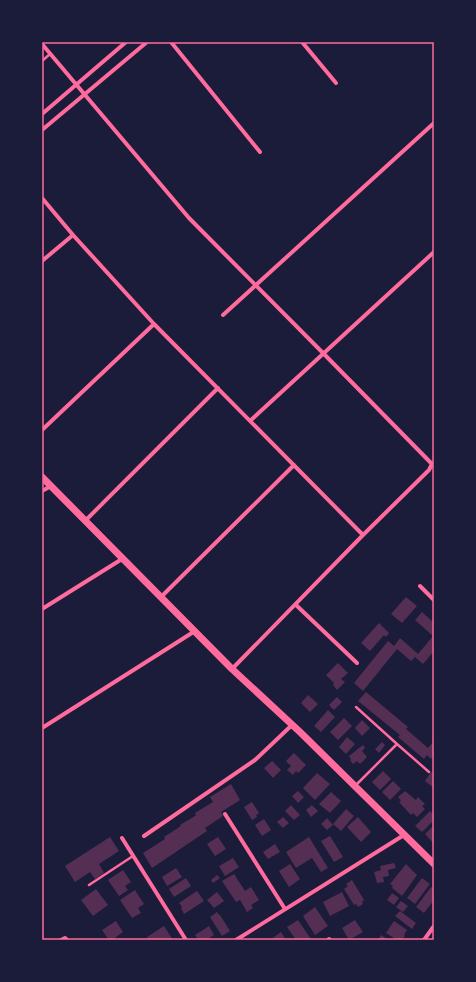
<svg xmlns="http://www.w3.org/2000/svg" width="476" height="982" font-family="Cabin,sans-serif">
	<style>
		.building { fill: #542f53 }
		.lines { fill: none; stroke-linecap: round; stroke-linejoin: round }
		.service { stroke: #ff6b9d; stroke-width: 2.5 }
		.minor { stroke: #ff6b9d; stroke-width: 4 }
		.tertiary { stroke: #ff6b9d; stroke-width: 7 }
		.neatline { fill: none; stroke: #ff6b9d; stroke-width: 1.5 }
	</style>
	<rect width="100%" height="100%" fill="#1b1b3a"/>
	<path class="building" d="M 406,597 L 417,606 L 402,623 L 391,614 Z
		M 422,612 L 434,623 L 434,651 L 423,664 L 415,657 L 411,661 L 397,649 L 363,691 L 354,683 L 388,641 L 394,646 L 400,638 L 418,654 L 433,636 L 415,620 Z
		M 379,623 L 389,633 L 386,637 L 384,635 L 370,651 L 361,643 Z
		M 338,663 L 348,673 L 341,679 L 345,682 L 337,690 L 333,685 L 334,683 L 326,675 Z
		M 366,692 L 408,727 L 406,729 L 428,748 L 434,741 L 434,756 L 431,759 L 427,755 L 424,759 L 398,737 L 400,735 L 358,701 Z
		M 308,695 L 318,704 L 310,712 L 301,703 Z
		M 337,697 L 342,702 L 334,710 L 329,705 Z
		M 328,710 L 335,717 L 321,732 L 314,726 Z
		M 344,718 L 352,726 L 338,740 L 330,732 Z
		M 362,720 L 370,728 L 362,736 L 355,728 Z
		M 347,737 L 355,744 L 346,754 L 339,747 Z
		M 382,742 L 385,745 L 379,753 L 375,749 Z
		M 363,745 L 365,748 L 362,751 L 367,757 L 360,764 L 357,761 L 353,764 L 350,760 L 351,759 L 349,756 Z
		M 294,753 L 306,765 L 298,773 L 296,771 L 293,775 L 287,770 L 291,766 L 286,761 Z
		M 272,761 L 281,770 L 273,778 L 264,768 Z
		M 383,771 L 391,779 L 380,790 L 372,782 Z
		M 431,772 L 434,774 L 434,788 L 425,781 Z
		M 317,773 L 330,784 L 315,800 L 303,788 Z
		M 393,781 L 401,789 L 390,800 L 382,792 Z
		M 231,784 L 240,800 L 221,812 L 223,816 L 205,828 L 207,831 L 152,868 L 143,853 L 165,839 L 164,837 L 181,826 L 180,825 L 195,816 L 196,816 L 195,813 L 213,802 L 210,797 Z
		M 298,791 L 304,797 L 298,803 L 292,796 Z
		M 405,791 L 416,800 L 418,797 L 425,804 L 422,806 L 425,809 L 417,817 L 413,813 L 411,815 L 399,802 L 401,801 L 398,797 Z
		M 331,792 L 341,801 L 330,813 L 319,804 Z
		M 252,802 L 259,813 L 256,815 L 257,817 L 252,820 L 244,807 Z
		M 291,805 L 300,815 L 294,820 L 285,811 Z
		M 312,805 L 318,811 L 311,817 L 306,810 Z
		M 346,809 L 354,816 L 341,831 L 333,824 Z
		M 430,811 L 434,815 L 434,820 L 422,832 L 415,826 Z
		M 283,817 L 289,823 L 283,828 L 277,822 Z
		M 358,817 L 371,832 L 361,842 L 347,827 Z
		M 327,818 L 333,825 L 327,830 L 321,824 Z
		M 264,819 L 271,830 L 262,836 L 255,825 Z
		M 434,825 L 434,844 L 425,834 Z
		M 330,836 L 343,857 L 334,862 L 321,841 Z
		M 110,837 L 119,851 L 99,864 L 104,873 L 95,879 L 90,872 L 75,882 L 65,866 Z
		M 218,837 L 226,849 L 215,856 L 207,844 Z
		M 309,837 L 328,868 L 321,872 L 312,858 L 296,868 L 286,852 Z
		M 275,844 L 280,852 L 268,859 L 263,852 Z
		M 233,858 L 239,867 L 225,876 L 219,866 Z
		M 394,863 L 396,868 L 388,870 L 389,876 L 383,877 L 384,882 L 377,883 L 374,872 L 381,870 L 380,866 Z
		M 290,864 L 300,879 L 289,887 L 279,871 Z
		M 406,864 L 417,875 L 402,896 L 392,888 L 393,886 L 390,884 Z
		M 176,868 L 182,877 L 167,886 L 162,877 Z
		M 123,870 L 131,882 L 125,886 L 128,890 L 119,896 L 108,880 Z
		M 234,874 L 245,891 L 251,887 L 259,900 L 251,905 L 253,908 L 247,912 L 240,900 L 236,902 L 222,881 Z
		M 217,875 L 220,878 L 213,883 L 211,880 Z
		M 186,878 L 191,886 L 174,897 L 169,889 Z
		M 422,878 L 430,884 L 415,904 L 407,898 Z
		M 352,880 L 364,900 L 362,902 L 363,904 L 358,907 L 356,904 L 354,905 L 344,889 L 348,886 L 346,884 Z
		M 431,887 L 434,889 L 434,900 L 424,913 L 416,907 Z
		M 96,889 L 108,905 L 93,916 L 81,900 Z
		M 135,890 L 144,904 L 138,908 L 141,913 L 132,918 L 120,900 Z
		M 197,891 L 204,901 L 184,914 L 181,908 L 182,907 L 179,903 Z
		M 217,892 L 224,901 L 214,908 L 207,900 Z
		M 342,892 L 349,906 L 330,916 L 323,902 Z
		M 392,893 L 399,898 L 394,905 L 387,900 Z
		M 401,901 L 408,906 L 403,912 L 396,907 Z
		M 315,907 L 328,926 L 315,935 L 303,916 Z
		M 400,911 L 416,923 L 412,929 L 395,916 Z
		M 217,912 L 219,915 L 220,915 L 230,931 L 222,936 L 210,917 Z
		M 298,920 L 311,939 L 309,940 L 296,940 L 287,927 Z
		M 355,920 L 363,932 L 349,940 L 342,928 Z
		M 116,921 L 123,932 L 112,940 L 109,940 L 102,930 Z
		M 394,921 L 407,930 L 404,935 L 405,936 L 402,940 L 397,940 L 386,933 Z
		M 164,926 L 173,940 L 149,940 L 147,937 Z
		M 209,926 L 214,935 L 208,939 L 209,940 L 198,940 L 195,935 Z
		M 281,932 L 286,940 L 270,940 Z
		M 381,935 L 389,940 L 378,940 Z"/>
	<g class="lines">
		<path class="service" d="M 42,61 L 50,54
			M 356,707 L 397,744
			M 355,786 L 397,744 L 429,772
			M 89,885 L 133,856"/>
		<path class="minor" d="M 171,42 L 260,152
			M 302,42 L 336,83
			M 42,44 L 189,218 L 323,353 L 432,464 L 429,470 L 363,535 L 232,669
			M 42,114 L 126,42
			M 42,130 L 147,42
			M 42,198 L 73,235 L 154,324 L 363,535
			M 42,261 L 73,235
			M 223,315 L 434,123
			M 250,421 L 434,252
			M 42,430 L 154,324
			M 42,491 L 51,486
			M 85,521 L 218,388
			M 420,586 L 434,600
			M 161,597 L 294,465
			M 296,605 L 357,663
			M 42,609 L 122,559
			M 42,728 L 195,631
			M 225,814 L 285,909
			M 144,836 L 255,760 L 292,725
			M 122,838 L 186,940
			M 329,939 L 330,940
			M 61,940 L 65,938 L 67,940
			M 236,940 L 404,835
			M 424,940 L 434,926"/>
		<path class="tertiary" d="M 42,477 L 232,669 L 300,732 L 434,864"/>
	</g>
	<rect width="476" height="982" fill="none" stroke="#1b1b3a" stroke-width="86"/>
	<rect x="43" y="43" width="390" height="896" class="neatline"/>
</svg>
